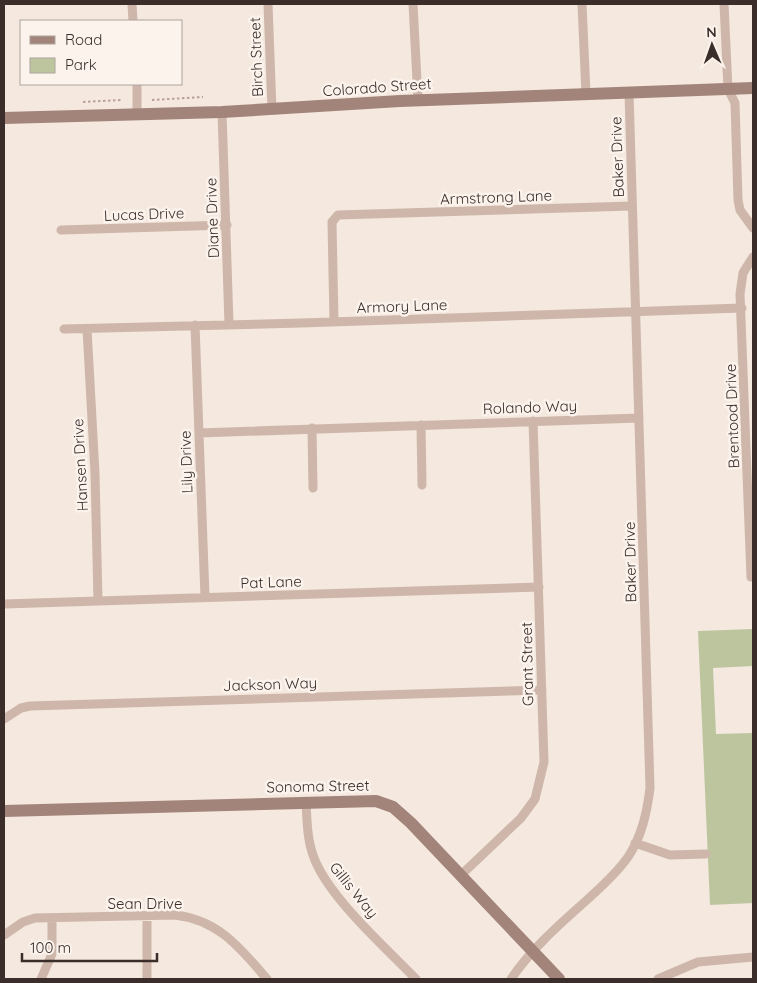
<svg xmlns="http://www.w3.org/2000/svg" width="757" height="983" font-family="Quicksand,sans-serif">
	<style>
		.green { fill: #bdc59e }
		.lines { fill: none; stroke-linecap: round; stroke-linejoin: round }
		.path { stroke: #ba9f94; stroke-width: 2; stroke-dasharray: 2.5 2.5; stroke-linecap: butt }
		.street { stroke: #ceb6aa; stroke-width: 9 }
		.secondary { stroke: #a2847b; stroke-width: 12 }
		.labels { text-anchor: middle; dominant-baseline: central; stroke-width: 5; stroke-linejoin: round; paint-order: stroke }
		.street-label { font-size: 15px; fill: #3b2d2a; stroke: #fbf3ec }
	</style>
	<rect width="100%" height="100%" fill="#f4e8df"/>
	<path class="green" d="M 753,629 L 753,666 L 713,668 L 716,734 L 753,733 L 753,903 L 710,905 L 698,631 Z"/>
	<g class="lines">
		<path class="path" d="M 152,100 L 203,97
			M 83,102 L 121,100"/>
		<path class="street" d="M 132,4 L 133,21
			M 268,4 L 272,110
			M 413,4 L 418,100
			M 582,4 L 586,94
			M 724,4 L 728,89 L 735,103 L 738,200 L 740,210 L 753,228
			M 137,84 L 137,115
			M 222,112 L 229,324
			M 61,230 L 227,225
			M 753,257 L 743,273 L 740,294 L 751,577 L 753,577
			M 334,322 L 332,222 L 338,215 L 632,206
			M 195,325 L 205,597
			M 64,329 L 301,323 L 742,308
			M 87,329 L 95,473 L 98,601
			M 421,425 L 422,485
			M 312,428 L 313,488
			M 199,433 L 639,418
			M 4,604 L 539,587
			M 4,719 L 21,708 L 30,706 L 542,690
			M 306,802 C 307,820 307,838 313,855 C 326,895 386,948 416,979
			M 635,843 L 670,855 L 706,854
			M 461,875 L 521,818 L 535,799 L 544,762 L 533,421
			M 147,916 L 147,979
			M 4,935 L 23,922 L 35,918 L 175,915 C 219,920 240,948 267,979
			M 41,979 L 52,954 L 52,918
			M 511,979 C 532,948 560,924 588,899 C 602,886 617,873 628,857 C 642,836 647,812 650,788 L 629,93
			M 658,979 L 698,962 L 753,957"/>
		<path class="secondary" d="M 4,118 L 222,112 L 400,101 L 753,88
			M 4,811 L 376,801 L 393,807 L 411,823 L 559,979"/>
	</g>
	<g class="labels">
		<g class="street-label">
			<text transform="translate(256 57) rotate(-92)">Birch Street</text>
			<text transform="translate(377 87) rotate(-4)">Colorado Street</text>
			<text transform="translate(617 157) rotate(-92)">Baker Drive</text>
			<text transform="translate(496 197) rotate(-2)">Armstrong Lane</text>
			<text transform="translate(144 214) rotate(-2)">Lucas Drive</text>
			<text transform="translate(212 218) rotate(-92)">Diane Drive</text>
			<text transform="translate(402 306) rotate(-2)">Armory Lane</text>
			<text transform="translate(530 407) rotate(-2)">Rolando Way</text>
			<text transform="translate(732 416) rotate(-92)">Brentood Drive</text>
			<text transform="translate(186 462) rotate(-92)">Lily Drive</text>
			<text transform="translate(80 465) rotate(-93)">Hansen Drive</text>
			<text transform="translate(630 562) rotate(-91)">Baker Drive</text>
			<text transform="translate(271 582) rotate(-2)">Pat Lane</text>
			<text transform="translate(527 664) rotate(-91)">Grant Street</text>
			<text transform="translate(270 684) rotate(-2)">Jackson Way</text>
			<text transform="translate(318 786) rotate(-1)">Sonoma Street</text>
			<text transform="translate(354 890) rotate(51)">Gillis Way</text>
			<text x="145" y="903">Sean Drive</text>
		</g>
	</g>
	<rect width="757" height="983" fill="none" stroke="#3b2d2a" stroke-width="10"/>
	<rect x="20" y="20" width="162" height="65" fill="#fbf3ec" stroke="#aea49e"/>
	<rect x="30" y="36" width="25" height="8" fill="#a2847b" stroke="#aea49e"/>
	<text x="65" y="45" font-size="15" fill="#3b2d2a">Road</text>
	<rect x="30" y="58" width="25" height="15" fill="#bdc59e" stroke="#aea49e"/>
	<text x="65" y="70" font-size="15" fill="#3b2d2a">Park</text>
	<g transform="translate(712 45) rotate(358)" stroke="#fbf3ec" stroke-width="4" paint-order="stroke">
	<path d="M0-4L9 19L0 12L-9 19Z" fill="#3b2d2a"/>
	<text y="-8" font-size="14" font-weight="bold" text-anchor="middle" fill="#3b2d2a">N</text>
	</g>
	<path d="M22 953v8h135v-8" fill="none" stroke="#3b2d2a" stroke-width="2.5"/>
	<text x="30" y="953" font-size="15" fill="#3b2d2a" stroke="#fbf3ec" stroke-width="4" paint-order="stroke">100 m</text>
</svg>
